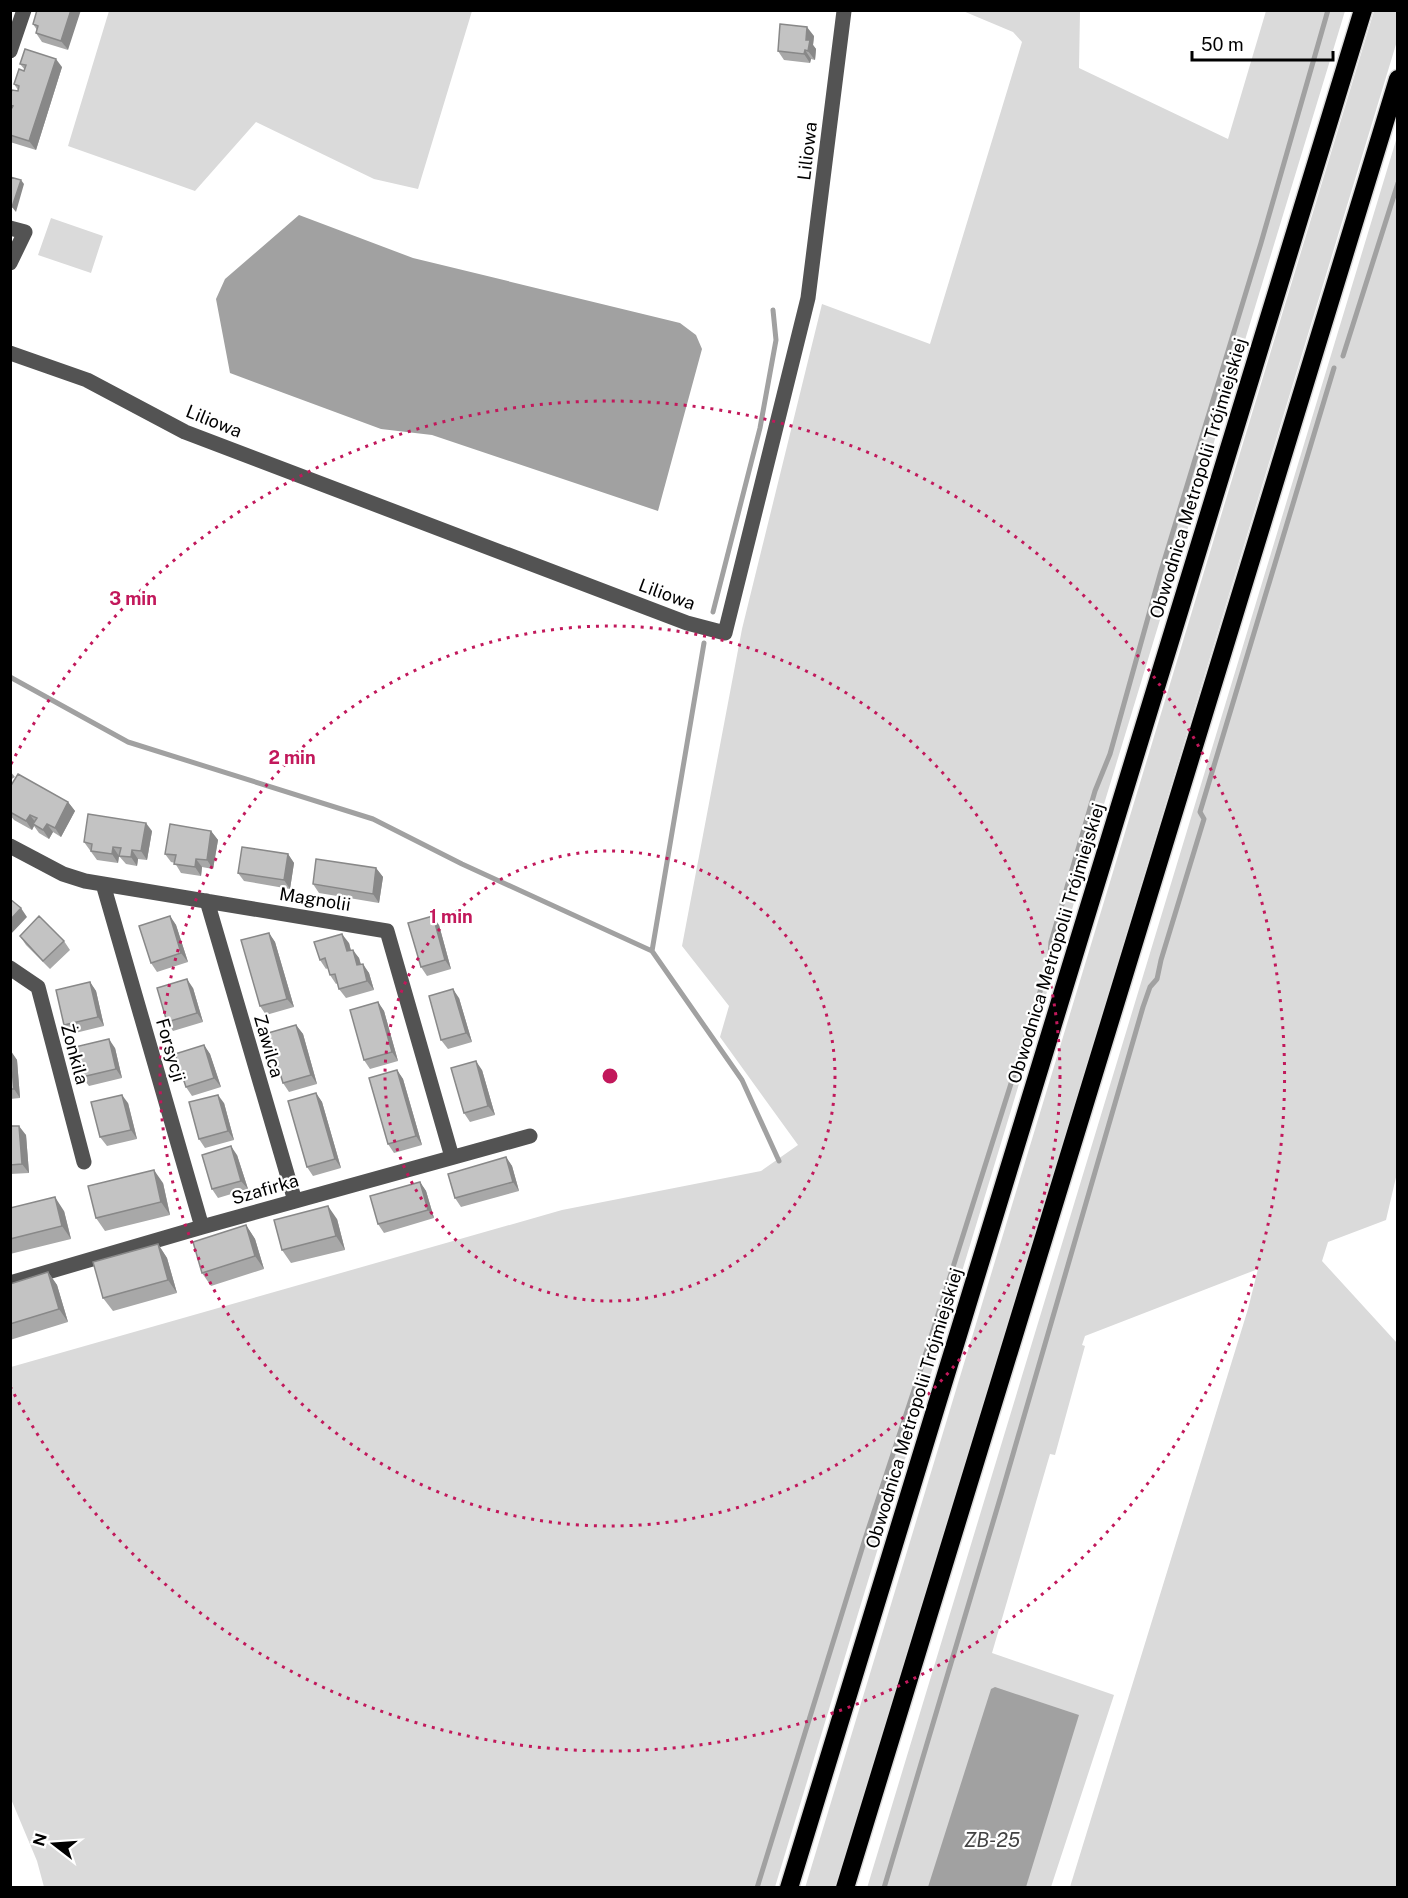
<svg xmlns="http://www.w3.org/2000/svg" width="1408" height="1898" font-family="'Public Sans',sans-serif">
	<style>
		.green { fill: #dadada }
		.water { fill: #a1a1a1 }
		.lines { fill: none; stroke-linecap: round; stroke-linejoin: round }
		.stream { stroke: #a1a1a1; stroke-width: 5 }
		.highway-casing { stroke: #dbdbdb; stroke-width: 21 }
		.minor { stroke: #535353; stroke-width: 15 }
		.highway { stroke: #000; stroke-width: 18 }
		.wall { fill: #a8a8a8 }
		.shaded-wall { fill: #888 }
		.building { fill: #c3c3c3; stroke: #888; stroke-width: 1.5 }
		.ring { fill: none; stroke: #c2185b; stroke-width: 3; stroke-dasharray: 3 6 }
		.labels { text-anchor: middle; dominant-baseline: central; stroke-width: 4.5; stroke-linejoin: round; paint-order: stroke }
		.street-label { font-size: 18px; fill: #000; stroke: #fff }
		.water-label { font-size: 20px; font-style: italic; fill: #424242; stroke: #fff }
		.centre { fill: #c2185b; stroke: #fff; stroke-width: 3 }
		.ring-label { font-size: 18px; text-anchor: middle; font-weight: bold; fill: #c2185b; stroke: #fff; stroke-width: 4.5; stroke-linejoin: round; paint-order: stroke }
	</style>
	<rect width="100%" height="100%" fill="#fff"/>
	<path class="green" d="M 109,11 L 109,10 L 472,11 L 418,189 L 374,179 L 256,122 L 195,191 L 68,146 Z
		M 963,11 L 1080,11 L 1079,68 L 1228,139 L 1266,11 L 1345,11 L 775,1887 L 44,1887 L 37,1861 L 11,1799 L 11,1367 L 562,1210 L 761,1171 L 798,1145 L 720,1037 L 729,1006 L 682,946 L 742,629 L 822,304 L 930,344 L 1022,42 L 1013,32 Z
		M 1374,11 L 1397,11 L 1397,41 L 837,1887 L 805,1888 Z
		M 1397,137 L 1397,1173 L 1386,1220 L 1328,1242 L 1322,1261 L 1397,1343 L 1397,1887 L 1070,1887 L 1248,1309 L 1258,1269 L 1085,1336 L 1082,1345 L 1085,1346 L 1055,1455 L 1050,1454 L 992,1653 L 1114,1695 L 1051,1887 L 867,1888 Z
		M 51,218 L 103,236 L 91,273 L 38,255 Z"/>
	<path class="water" d="M 299,215 L 413,258 L 680,323 L 696,335 L 702,349 L 658,511 L 432,435 L 381,429 L 230,373 L 216,299 L 225,279 Z
		M 995,1687 L 1079,1715 L 1026,1887 L 928,1887 L 991,1689 Z"/>
	<g class="lines">
		<path class="stream" d="M 1343,356 L 1398,183
			M 713,612 L 760,428 L 776,340 L 773,310
			M 704,643 L 652,951 L 742,1080 L 779,1161
			M 10,677 L 128,742 L 373,819 L 462,864 L 652,951
			M 757,1888 L 865,1539 L 918,1378 L 1044,979 L 1050,955 L 1051,942 L 1095,791 L 1110,754 L 1161,571 L 1261,243 L 1328,10
			M 884,1888 L 1002,1492 L 1143,1007 L 1150,987 L 1157,979 L 1161,960 L 1204,819 L 1200,812 L 1334,368"/>
		<g class="highway-casing">
			<path id="highway" d="M 789,1888 L 1363,10
				M 845,1888 L 1398,79"/>
		</g>
		<path class="minor" d="M 10,51 L 24,10
			M 10,228 L 25,232 L 10,263
			M 10,353 L 87,380 L 185,432 L 687,623 L 725,633 L 808,298 L 844,11
			M 10,846 L 63,874 L 85,881 L 387,931 L 452,1157
			M 103,884 L 202,1227
			M 207,901 L 295,1201
			M 10,968 L 38,987 L 84,1162
			M 10,1283 L 202,1227 L 530,1136"/>
		<use href="#highway" class="highway"/>
	</g>
	<path class="wall" d="M 41,10 L 68,50 L 42,42 L 36,33 L 37,30 L 33,24 Z
		M 814,36 L 813,45 L 816,49 L 815,60 L 811,59 L 810,63 L 784,60 L 778,51 Z
		M 20,64 L 62,67 L 36,150 L 10,142 L 10,111 L 12,110 L 10,109 L 10,95 L 18,91 L 18,90 L 14,84 L 24,71 L 25,70 Z
		M 10,771 L 15,777 L 10,780 Z
		M 10,787 L 68,802 L 75,811 L 61,837 L 53,832 L 49,839 L 39,833 L 34,826 L 32,830 L 14,820 L 10,815 Z
		M 152,831 L 147,860 L 138,859 L 137,866 L 126,864 L 119,856 L 118,863 L 97,860 L 84,842 Z
		M 211,831 L 218,840 L 213,869 L 202,867 L 201,876 L 181,873 L 175,863 L 171,862 L 165,854 Z
		M 288,854 L 294,863 L 290,889 L 244,881 L 238,873 Z
		M 376,868 L 383,877 L 379,903 L 319,893 L 313,884 Z
		M 170,916 L 176,925 L 188,962 L 157,972 L 151,963 Z
		M 439,925 L 451,969 L 427,976 L 421,967 Z
		M 269,933 L 275,942 L 294,1007 L 266,1015 L 260,1006 Z
		M 20,936 L 64,941 L 70,950 L 50,969 L 26,945 Z
		M 349,943 L 351,950 L 359,958 L 361,964 L 369,973 L 374,990 L 346,998 L 339,989 L 338,983 L 336,984 L 330,975 L 328,968 L 326,969 L 320,960 Z
		M 90,982 L 96,991 L 104,1026 L 71,1034 L 64,1025 Z
		M 193,988 L 203,1022 L 173,1031 L 167,1022 Z
		M 459,998 L 472,1042 L 448,1049 L 441,1040 Z
		M 378,1002 L 384,1011 L 398,1061 L 370,1069 L 364,1060 Z
		M 296,1025 L 303,1034 L 317,1084 L 289,1092 L 283,1083 Z
		M 204,1045 L 210,1054 L 221,1087 L 192,1096 L 186,1087 Z
		M 115,1048 L 122,1078 L 89,1086 L 82,1077 Z
		M 10,1051 L 17,1060 L 20,1098 L 10,1099 Z
		M 397,1070 L 403,1079 L 422,1145 L 394,1153 L 388,1144 Z
		M 482,1070 L 495,1115 L 470,1122 L 464,1113 Z
		M 316,1093 L 322,1102 L 341,1168 L 313,1176 L 307,1167 Z
		M 128,1103 L 137,1139 L 107,1146 L 100,1137 Z
		M 224,1103 L 234,1140 L 205,1148 L 199,1139 Z
		M 10,1126 L 26,1135 L 29,1173 L 10,1174 Z
		M 237,1155 L 248,1189 L 218,1198 L 212,1189 Z
		M 506,1157 L 512,1166 L 519,1191 L 461,1207 L 455,1198 Z
		M 420,1182 L 426,1191 L 434,1218 L 384,1233 L 378,1224 Z
		M 163,1183 L 170,1215 L 105,1231 L 96,1218 Z
		M 10,1208 L 64,1211 L 71,1239 L 10,1254 Z
		M 337,1219 L 345,1250 L 291,1263 L 282,1250 Z
		M 246,1225 L 255,1239 L 264,1269 L 211,1286 L 202,1273 Z
		M 158,1244 L 167,1258 L 177,1293 L 113,1311 L 103,1298 Z
		M 48,1272 L 57,1285 L 68,1322 L 10,1340 L 10,1284 Z"/>
	<path class="shaded-wall" d="M 71,10 L 81,10 L 68,50 L 61,41 Z
		M 807,27 L 814,36 L 813,45 L 816,49 L 815,60 L 808,51 L 806,40 Z
		M 805,50 L 811,59 L 810,63 L 804,54 Z
		M 56,59 L 62,67 L 36,150 L 29,141 Z
		M 21,180 L 24,184 L 16,212 L 12,207 Z
		M 68,802 L 75,811 L 61,837 L 55,828 Z
		M 30,815 L 36,823 L 33,824 L 34,826 L 32,830 L 26,821 Z
		M 146,823 L 152,831 L 147,860 L 141,851 Z
		M 47,824 L 53,832 L 49,839 L 43,830 Z
		M 211,831 L 218,840 L 213,869 L 207,860 Z
		M 113,847 L 119,856 L 118,863 L 112,854 Z
		M 132,850 L 138,859 L 137,866 L 131,857 Z
		M 288,854 L 294,863 L 290,889 L 284,880 Z
		M 196,859 L 202,867 L 201,876 L 195,867 Z
		M 376,868 L 383,877 L 379,903 L 373,894 Z
		M 21,908 L 27,917 L 10,935 L 10,920 Z
		M 170,916 L 176,925 L 188,962 L 181,953 Z
		M 433,916 L 439,925 L 451,969 L 445,960 Z
		M 269,933 L 275,942 L 294,1007 L 287,999 Z
		M 342,934 L 349,943 L 353,960 L 347,951 Z
		M 353,950 L 359,958 L 363,974 L 357,965 Z
		M 363,964 L 369,973 L 374,990 L 367,981 Z
		M 187,979 L 193,988 L 203,1022 L 197,1013 Z
		M 90,982 L 96,991 L 104,1026 L 98,1017 Z
		M 453,989 L 459,998 L 472,1042 L 466,1033 Z
		M 378,1002 L 384,1011 L 398,1061 L 392,1052 Z
		M 296,1025 L 303,1034 L 317,1084 L 311,1075 Z
		M 109,1039 L 115,1048 L 122,1078 L 116,1069 Z
		M 204,1045 L 210,1054 L 221,1087 L 214,1078 Z
		M 11,1051 L 17,1060 L 20,1098 L 14,1089 Z
		M 476,1061 L 482,1070 L 495,1115 L 488,1106 Z
		M 397,1070 L 403,1079 L 422,1145 L 416,1136 Z
		M 316,1093 L 322,1102 L 341,1168 L 335,1159 Z
		M 122,1095 L 128,1103 L 137,1139 L 131,1130 Z
		M 218,1095 L 224,1103 L 234,1140 L 228,1131 Z
		M 19,1126 L 26,1135 L 29,1173 L 22,1164 Z
		M 231,1146 L 237,1155 L 248,1189 L 241,1181 Z
		M 506,1157 L 512,1166 L 519,1191 L 513,1182 Z
		M 154,1170 L 163,1183 L 170,1215 L 161,1202 Z
		M 420,1182 L 426,1191 L 434,1218 L 428,1210 Z
		M 55,1197 L 64,1211 L 71,1239 L 62,1226 Z
		M 328,1206 L 337,1219 L 345,1250 L 336,1236 Z
		M 246,1225 L 255,1239 L 264,1269 L 255,1256 Z
		M 158,1244 L 167,1258 L 177,1293 L 168,1280 Z
		M 48,1272 L 57,1285 L 68,1322 L 59,1309 Z"/>
	<path class="building" d="M 37,10 L 71,10 L 61,41 L 36,33 L 38,26 L 33,24 Z
		M 780,24 L 807,27 L 806,40 L 810,40 L 808,51 L 805,50 L 804,54 L 778,51 Z
		M 25,49 L 56,59 L 29,141 L 10,135 L 10,111 L 13,106 L 10,105 L 10,95 L 12,90 L 18,91 L 19,86 L 14,84 L 19,69 L 24,71 L 26,65 L 20,64 Z
		M 10,177 L 21,180 L 12,207 L 10,207 Z
		M 18,774 L 68,802 L 55,828 L 47,824 L 43,830 L 33,824 L 37,818 L 30,815 L 26,821 L 10,812 L 11,804 L 10,804 L 10,787 Z
		M 88,814 L 146,823 L 141,851 L 132,850 L 131,857 L 119,856 L 121,848 L 113,847 L 112,854 L 91,851 L 92,844 L 84,842 Z
		M 170,824 L 211,831 L 207,860 L 196,859 L 195,867 L 174,864 L 176,855 L 165,854 Z
		M 242,847 L 288,854 L 284,880 L 238,873 Z
		M 316,859 L 376,868 L 373,894 L 313,884 Z
		M 10,899 L 21,908 L 10,920 Z
		M 39,916 L 64,941 L 43,961 L 20,936 Z
		M 170,916 L 181,953 L 151,963 L 139,926 Z
		M 433,916 L 445,960 L 421,967 L 408,923 Z
		M 269,933 L 287,999 L 260,1006 L 241,940 Z
		M 342,934 L 347,951 L 353,950 L 357,965 L 363,964 L 367,981 L 339,989 L 335,974 L 330,975 L 325,958 L 320,960 L 314,942 Z
		M 187,979 L 197,1013 L 167,1022 L 157,988 Z
		M 90,982 L 98,1017 L 64,1025 L 56,990 Z
		M 453,989 L 466,1033 L 441,1040 L 429,996 Z
		M 378,1002 L 392,1052 L 364,1060 L 350,1010 Z
		M 296,1025 L 311,1075 L 283,1083 L 268,1033 Z
		M 109,1039 L 116,1069 L 82,1077 L 75,1047 Z
		M 204,1045 L 214,1078 L 186,1087 L 175,1054 Z
		M 10,1051 L 14,1089 L 10,1089 Z
		M 476,1061 L 488,1106 L 464,1113 L 451,1068 Z
		M 397,1070 L 416,1136 L 388,1144 L 369,1078 Z
		M 316,1093 L 335,1159 L 307,1167 L 288,1101 Z
		M 122,1095 L 131,1130 L 100,1137 L 91,1102 Z
		M 218,1095 L 228,1131 L 199,1139 L 189,1102 Z
		M 10,1126 L 19,1126 L 22,1164 L 10,1165 Z
		M 231,1146 L 241,1181 L 212,1189 L 202,1155 Z
		M 506,1157 L 513,1182 L 455,1198 L 448,1174 Z
		M 154,1170 L 161,1202 L 96,1218 L 88,1186 Z
		M 420,1182 L 428,1210 L 378,1224 L 370,1196 Z
		M 55,1197 L 62,1226 L 10,1239 L 10,1208 Z
		M 328,1206 L 336,1236 L 282,1250 L 274,1220 Z
		M 246,1225 L 255,1256 L 202,1273 L 193,1242 Z
		M 158,1244 L 168,1280 L 103,1298 L 93,1262 Z
		M 48,1272 L 59,1309 L 10,1324 L 10,1284 Z"/>
	<g class="ring">
		<circle cx="610" cy="1076" r="225"/>
		<circle cx="610" cy="1076" r="450"/>
		<path d="M11 764A675 675 0 1 1 11 1388"/>
	</g>
	<g class="labels">
		<g class="street-label">
			<text transform="translate(807 151) rotate(-83)">Liliowa</text>
			<text transform="translate(214 421) rotate(22)">Liliowa</text>
			<text transform="translate(1198 478) rotate(-73)">Obwodnica Metropolii Trójmiejskiej</text>
			<text transform="translate(667 594) rotate(20)">Liliowa</text>
			<text transform="translate(315 899) rotate(9)">Magnolii</text>
			<text transform="translate(1056 943) rotate(-73)">Obwodnica Metropolii Trójmiejskiej</text>
			<text transform="translate(269 1046) rotate(74)">Zawilca</text>
			<text transform="translate(171 1050) rotate(74)">Forsycji</text>
			<text transform="translate(75 1054) rotate(75)">Żonkila</text>
			<text transform="translate(265 1189) rotate(-16)">Szafirka</text>
			<text transform="translate(914 1408) rotate(-73)">Obwodnica Metropolii Trójmiejskiej</text>
		</g>
		<g class="water-label">
			<text x="992" y="1840">ZB-25</text>
		</g>
	</g>
	<circle cx="610" cy="1076" r="9" class="centre"/>
	<g class="ring-label">
		<text x="133" y="605">3 min</text>
		<text x="292" y="764">2 min</text>
		<text x="451" y="923">1 min</text>
	</g>
	<rect width="1408" height="1898" fill="none" stroke="#000000" stroke-width="24"/>
	<g transform="translate(54 1844) rotate(287)" stroke="#ffffff" stroke-width="4.5" paint-order="stroke">
	<path d="M0-4.5L10 22L0 15L-10 22Z" fill="#000000"/>
	<text y="-9" font-size="16" font-weight="bold" text-anchor="middle" fill="#000000">N</text>
	</g>
	<path d="M1192 51v9h141v-9" fill="none" stroke="#000000" stroke-width="3"/>
	<text x="1201" y="51" font-size="18" fill="#000000" stroke="#ffffff" stroke-width="4.5" paint-order="stroke">50 m</text>
</svg>
